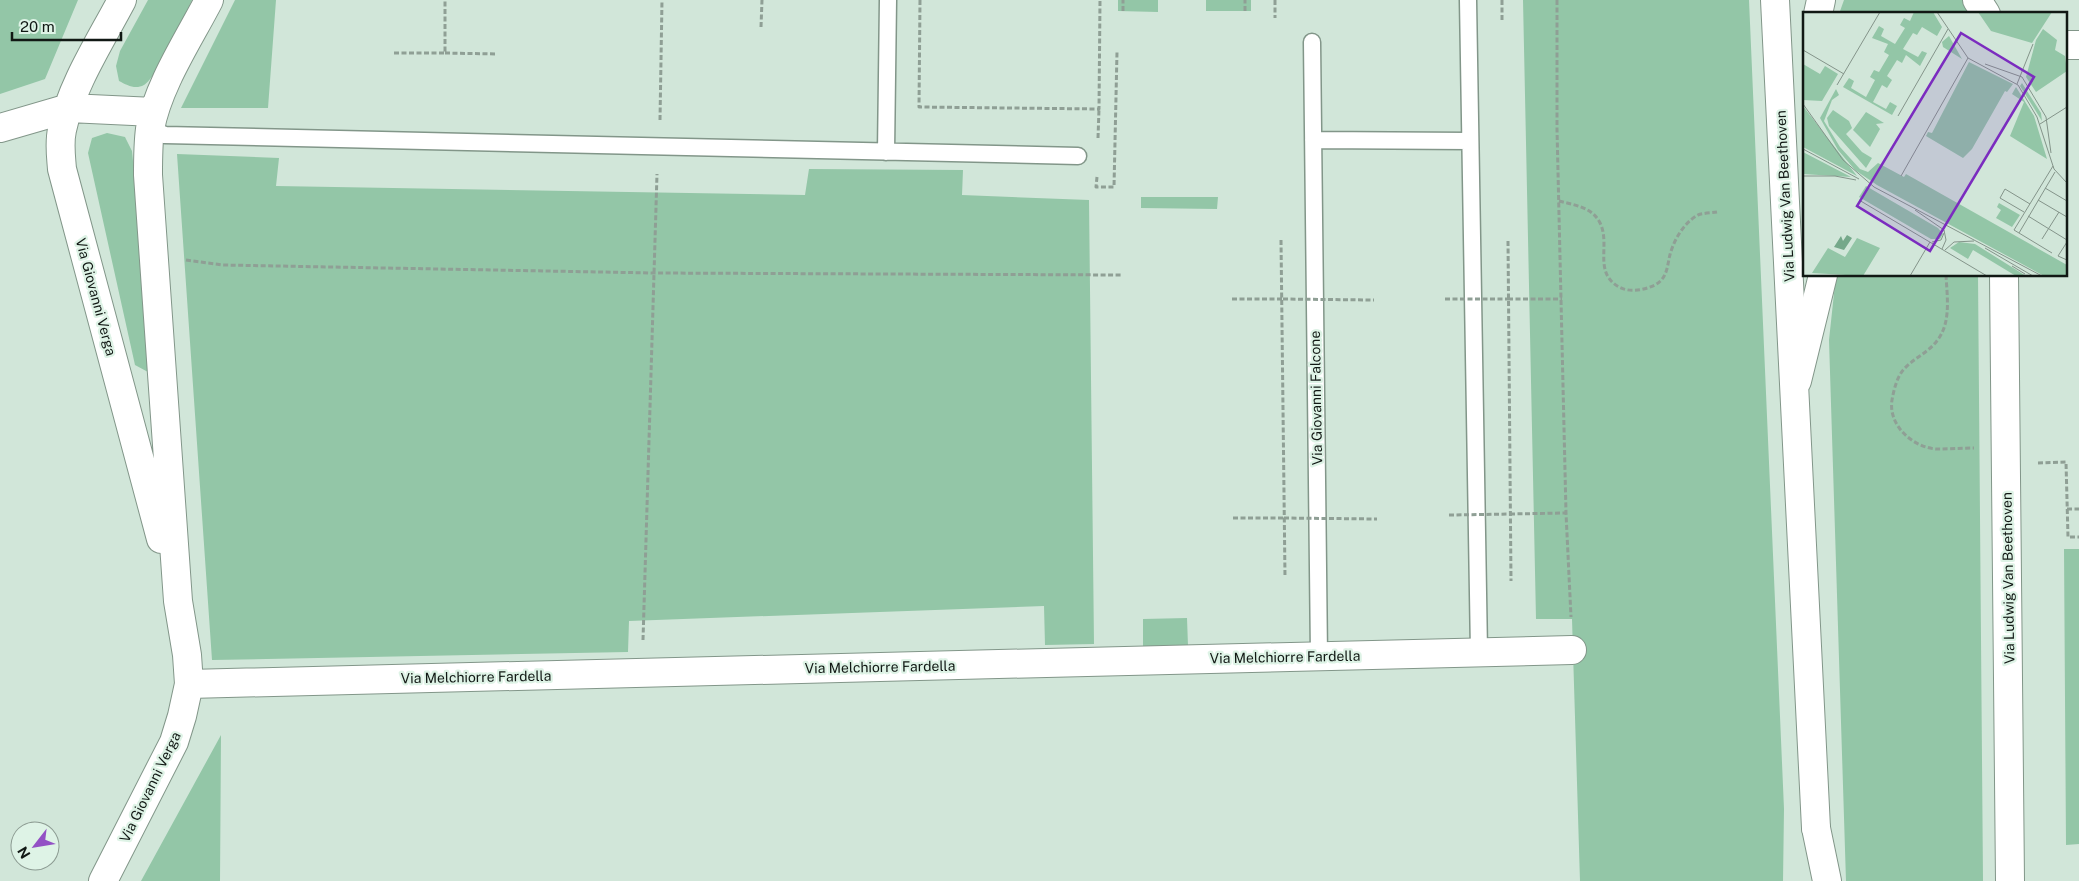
<svg xmlns="http://www.w3.org/2000/svg" width="2079" height="881" font-family="'Public Sans',sans-serif">
	<style>
		.green { fill: #93c6a7 }
		.lines { fill: none; stroke-linecap: round; stroke-linejoin: round }
		.service-casing { stroke: #829689; stroke-width: 19 }
		.minor-casing { stroke: #829689; stroke-width: 30 }
		.primary-casing { stroke: #829689; stroke-width: 30 }
		.trunk-casing { stroke: #829689; stroke-width: 30 }
		.path { stroke: #8f9f95; stroke-width: 3; stroke-dasharray: 5 2.5; stroke-linecap: butt }
		.service { stroke: #fff; stroke-width: 16 }
		.minor { stroke: #fff; stroke-width: 28 }
		.primary { stroke: #fff; stroke-width: 28 }
		.trunk { stroke: #fff; stroke-width: 28 }
		.path-bridge { stroke: #8f9f95; stroke-width: 3; stroke-dasharray: 5 2.5; stroke-linecap: butt }
		.labels { text-anchor: middle; dominant-baseline: central; stroke-width: 4.5; stroke-linejoin: round; paint-order: stroke }
		.street-label { font-size: 14px; fill: #111814; stroke: #def3e6 }
		.inset-road { fill: none; stroke: #84948a; stroke-width: 1 }
		.view { fill: #7b2cbf; fill-opacity: 0.15; stroke: #7b2cbf; stroke-width: 2.5 }
		.inset-edge { fill: none; stroke: #111814; stroke-width: 2.5 }
	</style>
	<rect width="100%" height="100%" fill="#d1e6d9"/>
	<path class="green" d="M 0,0 L 78,0 L 45,79 L 0,94 Z
		M 148,0 L 192,0 C 184,16 157,78 144,85 C 135,90 127,85 119,81 L 116,66 L 120,51 Z
		M 235,0 L 276,0 L 268,108 L 181,108 Z
		M 1118,0 L 1158,0 L 1158,12 L 1118,11 Z
		M 1206,0 L 1251,0 L 1251,11 L 1206,11 Z
		M 1523,0 L 1749,0 L 1784,809 L 1783,881 L 1580,881 L 1572,619 L 1536,619 Z
		M 1844,0 L 1962,0 L 1968,14 L 1839,14 Z
		M 107,133 L 125,137 L 132,151 L 153,361 L 148,372 L 135,365 L 88,153 L 92,138 Z
		M 177,154 L 279,158 L 276,186 L 805,195 L 809,169 L 963,170 L 962,195 L 1089,200 L 1094,644 L 1045,645 L 1044,606 L 629,621 L 628,652 L 212,660 Z
		M 1141,197 L 1218,197 L 1217,209 L 1141,208 Z
		M 1836,275 L 1978,275 L 1983,881 L 1846,881 L 1829,340 Z
		M 2064,549 L 2079,549 L 2079,844 L 2066,845 Z
		M 1187,618 L 1188,646 L 1143,646 L 1143,619 Z
		M 221,735 L 220,881 L 141,881 Z"/>
	<g class="lines">
		<g class="service-casing">
			<path id="service" d="M 1468,0 L 1479,652
				M 1312,42 L 1319,656
				M 150,129 L 165,135 L 1078,156
				M 1313,140 L 1470,141
				M 886,152 L 888,0"/>
		</g>
		<g class="minor-casing">
			<path id="minor" d="M 122,0 C 101,40 71,86 62,130 C 59,143 61,156 62,169 L 161,539
				M 1977,0 L 1986,14
				M 1818,14 L 1821,0
				M 2065,45 L 2079,45
				M 0,128 L 69,108 L 154,112
				M 2004,275 L 2010,881
				M 1797,381 L 1823,275
				M 189,684 L 1572,650
				M 103,881 L 174,742 L 182,716 L 189,684 L 187,655 L 178,601 L 148,175 C 148,159 148,144 150,129 C 158,85 189,39 209,0"/>
		</g>
		<g class="primary-casing">
			<path id="primary" d="M 1775,0 L 1816,828"/>
		</g>
		<g class="trunk-casing">
			<path id="trunk" d="M 1816,828 L 1827,881"/>
		</g>
		<path class="path" d="M 920,0 L 919,107 L 1099,109 L 1100,0
			M 1275,0 L 1275,18
			M 1502,0 L 1502,21
			M 1557,0 L 1557,129 L 1566,513 L 1571,617
			M 1123,11 L 1123,0
			M 1245,11 L 1245,0
			M 761,27 L 762,0
			M 394,53 L 445,53 L 445,0
			M 445,53 L 497,54
			M 660,120 L 662,0
			M 1098,138 L 1099,109
			M 1097,177 L 1096,187 L 1114,187 L 1117,52
			M 1559,201 C 1574,205 1591,207 1599,221 C 1612,243 1592,272 1619,287 C 1630,293 1644,290 1655,285 C 1666,279 1667,269 1669,259 C 1672,243 1683,223 1698,215 C 1703,213 1711,213 1717,212
			M 1281,240 L 1285,577
			M 1508,241 L 1511,581
			M 186,260 L 223,265 L 654,273 L 1122,275
			M 1946,275 C 1947,296 1951,320 1939,338 C 1930,352 1915,357 1904,369 C 1897,377 1894,389 1892,400 C 1888,425 1912,447 1936,449 C 1948,449 1961,448 1974,448
			M 1232,299 L 1283,299
			M 1508,299 L 1562,299
			M 2038,463 L 2066,462 L 2068,537 L 2079,537
			M 2067,509 L 2079,509
			M 1510,514 L 1566,513
			M 1233,518 L 1284,518
			M 643,640 L 657,174"/>
		<use href="#service" class="service"/>
		<use href="#minor" class="minor"/>
		<use href="#primary" class="primary"/>
		<use href="#trunk" class="trunk"/>
		<path class="path-bridge" d="M 1283,299 L 1374,300
			M 1445,299 L 1508,299
			M 1449,515 L 1510,514
			M 1284,518 L 1377,519"/>
	</g>
	<g class="labels">
		<g class="street-label">
			<text transform="translate(1785 196) rotate(-93)">Via Ludwig Van Beethoven</text>
			<text transform="translate(96 297) rotate(75)">Via Giovanni Verga</text>
			<text transform="translate(1316 398) rotate(-91)">Via Giovanni Falcone</text>
			<text transform="translate(2008 578) rotate(-91)">Via Ludwig Van Beethoven</text>
			<text transform="translate(1285 657) rotate(-1)">Via Melchiorre Fardella</text>
			<text transform="translate(880 667) rotate(-1)">Via Melchiorre Fardella</text>
			<text transform="translate(476 677) rotate(-1)">Via Melchiorre Fardella</text>
			<text transform="translate(150 787) rotate(-64)">Via Giovanni Verga</text>
		</g>
	</g>
	<g transform="translate(1803 12)">
		<rect width="264" height="264" fill="#d1e6d9"/>
		<path d="M 111,0 L 130,0 L 139,15 L 134,24 L 119,15 L 114,23 L 110,21 L 100,37 L 115,45 L 119,39 L 124,41 L 117,54 L 103,43 L 99,51 L 94,48 L 84,64 L 89,68 L 84,76 L 79,73 L 70,90 L 83,97 L 87,90 L 94,94 L 89,103 L 40,75 L 46,66 L 51,69 L 48,76 L 63,85 L 72,68 L 67,65 L 71,58 L 76,60 L 86,43 L 81,40 L 85,32 L 69,26 L 76,14 L 81,17 L 78,24 L 92,32 L 102,16 L 97,13 L 101,6 L 107,9 ZM 175,0 L 249,0 L 229,31 L 188,19 ZM 240,17 L 254,28 L 252,38 L 262,44 L 264,59 L 233,80 L 223,65 L 233,28 ZM 146,24 L 159,47 L 140,35 L 139,30 ZM 166,50 L 210,72 L 204,80 L 202,79 L 169,137 L 160,146 L 123,124 L 125,120 L 129,121 ZM 0,52 L 17,62 L 22,54 L 35,62 L 19,89 L 0,88 ZM 219,71 L 238,101 L 239,109 L 217,74 ZM 213,75 L 231,104 L 244,147 L 207,124 L 221,90 L 209,82 ZM 33,77 L 36,83 L 29,88 L 21,109 L 37,135 L 57,157 L 65,160 L 75,151 L 101,165 L 103,162 L 264,253 L 264,264 L 241,264 L 74,173 L 52,158 L 35,138 L 17,106 ZM 0,94 L 54,164 L 0,135 ZM 30,98 L 46,109 L 49,116 L 43,122 L 59,140 L 69,146 L 63,156 L 26,114 L 24,106 ZM 63,100 L 81,111 L 73,112 L 77,117 L 67,135 L 50,118 ZM 0,140 L 48,165 L 0,162 ZM 63,174 L 135,216 L 140,222 L 137,227 L 128,227 L 56,185 ZM 196,191 L 217,203 L 209,215 L 193,206 L 198,198 L 194,195 ZM 54,226 L 77,236 L 60,264 L 9,261 L 25,236 L 42,245 ZM 156,230 L 172,232 L 223,264 L 213,264 L 170,238 L 165,247 L 147,236 Z" fill="#93c6a7"/>
		<path d="M 44,223 L 49,226 L 41,238 L 31,235 L 38,224 L 40,229 Z" fill="#75a88a"/>
		<path class="inset-road" d="M 134,0 L 165,46 L 215,73 L 234,105 L 251,157 L 264,171M 0,38 L 41,62M 182,52 L 219,65 L 243,105 L 248,141M 214,72 L 230,32M 34,73 L 77,0M 0,92 L 40,148 L 71,175M 95,104 L 145,17M 237,112 L 264,95M 0,137 L 56,167M 0,164 L 32,164 L 53,168M 98,164 L 165,46M 71,175 L 239,264M 242,176 L 264,189M 56,188 L 184,264M 235,188 L 264,205M 112,198 L 141,218 L 143,228 L 139,237M 221,200 L 197,186 L 202,177 L 227,192M 225,204 L 264,228M 216,221 L 252,160M 239,227 L 256,200M 129,230 L 138,228 L 141,221M 264,230 L 255,244 L 264,248M 182,236 L 230,264M 142,238 L 151,230 L 171,229M 249,241 L 211,218 L 250,154M 209,254 L 222,262M 107,264 L 127,230"/>
		<path class="view" d="M 158,21 L 231,65 L 127,239 L 54,194 Z"/>
		<rect width="264" height="264" class="inset-edge"/>
	</g>
	<g transform="translate(35 846) rotate(239)"><circle r="24" fill="#def3e6" stroke="#8c9b92"/>
	<path d="M0-4L9 19L0 12L-9 19Z" fill="#9350c5"/>
	<text y="-8" font-size="14" font-weight="bold" text-anchor="middle" fill="#111814">N</text>
	</g>
	<path d="M12 32v8h109v-8" fill="none" stroke="#111814" stroke-width="2.5"/>
	<text x="20" y="32" font-size="15" fill="#111814" stroke="#def3e6" stroke-width="4" paint-order="stroke">20 m</text>
</svg>
